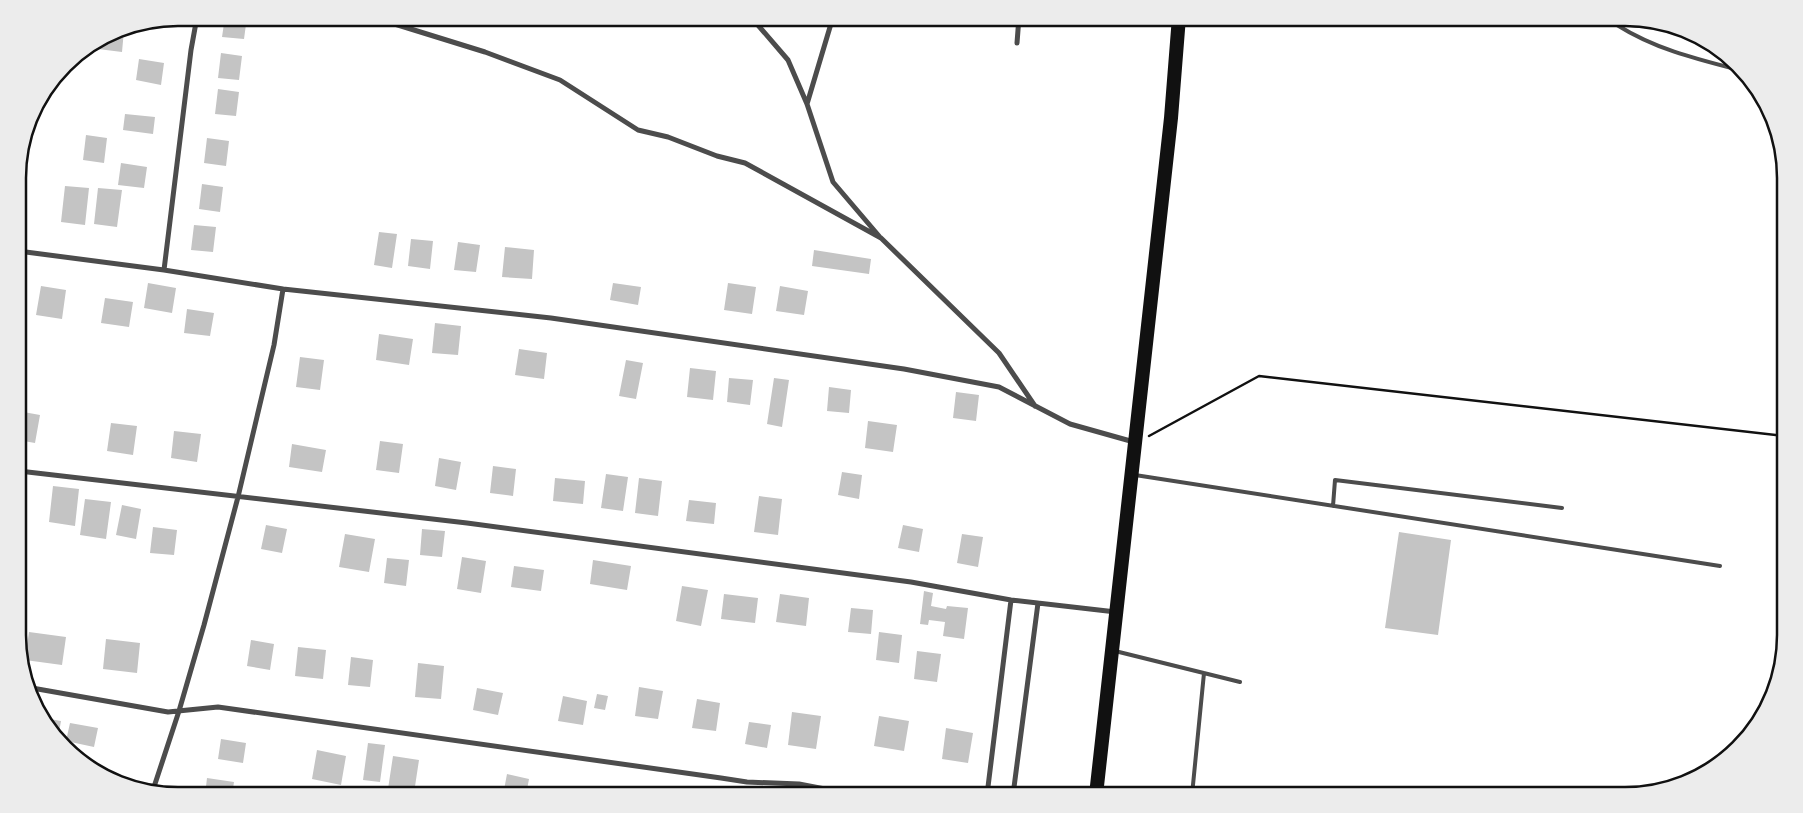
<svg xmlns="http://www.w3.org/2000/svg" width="1803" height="813" font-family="Mulish,sans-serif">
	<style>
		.water { fill: #d9d9d9 }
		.building { fill: #c4c4c4 }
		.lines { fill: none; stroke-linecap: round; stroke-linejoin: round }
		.path { stroke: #111; stroke-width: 2.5 }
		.service { stroke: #4c4c4c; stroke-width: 4 }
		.minor { stroke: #4c4c4c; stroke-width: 5 }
		.trunk { stroke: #111; stroke-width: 14 }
		.rim { fill: none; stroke: #111; stroke-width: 2.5 }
	</style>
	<rect width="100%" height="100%" fill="#fff"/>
	<path class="water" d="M 1758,723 L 1752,733 L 1714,768 L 1697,774 L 1741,739 Z"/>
	<path class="building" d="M 225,17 L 247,17 L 244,39 L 222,37 Z
		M 965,17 L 991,17 L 991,27 L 964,26 Z
		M 117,30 L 124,30 L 122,52 L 98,49 L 99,41 Z
		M 221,53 L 242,56 L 239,80 L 218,78 Z
		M 139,59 L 164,63 L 161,85 L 136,80 Z
		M 218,89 L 239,92 L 236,116 L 215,114 Z
		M 125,114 L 155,117 L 153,134 L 123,130 Z
		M 86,135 L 107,138 L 104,163 L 83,160 Z
		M 207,138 L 229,141 L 226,166 L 204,163 Z
		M 121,163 L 147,167 L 144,188 L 118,185 Z
		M 202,184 L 223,187 L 220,212 L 199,209 Z
		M 65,186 L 89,188 L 85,225 L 61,222 Z
		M 98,188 L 122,190 L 117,227 L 94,224 Z
		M 194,225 L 216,227 L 213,252 L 191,250 Z
		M 379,232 L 397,234 L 392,268 L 374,265 Z
		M 411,239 L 433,241 L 430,269 L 408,266 Z
		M 458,242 L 480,245 L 476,272 L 454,270 Z
		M 505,247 L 534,250 L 532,279 L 502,277 Z
		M 814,250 L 871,259 L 869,274 L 812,266 Z
		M 148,283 L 176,288 L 172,313 L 144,308 Z
		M 613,283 L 641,287 L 638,305 L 610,300 Z
		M 728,283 L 756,287 L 752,314 L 724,310 Z
		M 41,286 L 66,290 L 62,319 L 36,315 Z
		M 780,286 L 808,291 L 804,315 L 776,311 Z
		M 105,298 L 133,302 L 129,327 L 101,323 Z
		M 187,309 L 214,313 L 210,336 L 184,333 Z
		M 435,323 L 461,326 L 458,355 L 432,353 Z
		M 379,334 L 413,339 L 409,365 L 376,360 Z
		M 519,349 L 547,353 L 544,379 L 515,375 Z
		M 300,357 L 324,360 L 320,390 L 296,387 Z
		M 626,360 L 643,363 L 636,399 L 619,396 Z
		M 690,368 L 716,371 L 713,400 L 687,397 Z
		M 729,378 L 753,380 L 750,405 L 727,402 Z
		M 774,378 L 789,380 L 782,427 L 767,424 Z
		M 829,387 L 851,390 L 849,413 L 827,411 Z
		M 956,392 L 979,395 L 976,421 L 953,418 Z
		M 18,411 L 40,415 L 35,443 L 18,440 Z
		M 868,421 L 897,425 L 893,452 L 865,448 Z
		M 111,423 L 137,426 L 133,455 L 107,451 Z
		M 174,431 L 201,434 L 197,462 L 171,458 Z
		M 380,441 L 403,444 L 399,473 L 376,470 Z
		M 292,444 L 326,450 L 322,472 L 289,467 Z
		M 439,458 L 461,462 L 456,490 L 435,486 Z
		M 493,466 L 516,469 L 513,496 L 490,493 Z
		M 842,472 L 862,475 L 859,499 L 838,495 Z
		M 606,474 L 628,477 L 623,511 L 601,508 Z
		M 555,478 L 585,481 L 583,504 L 553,501 Z
		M 639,478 L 662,481 L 658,516 L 635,513 Z
		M 53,486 L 79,489 L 75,526 L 49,522 Z
		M 759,496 L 782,499 L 778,535 L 754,532 Z
		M 85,499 L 111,502 L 106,539 L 80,535 Z
		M 689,500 L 716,503 L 714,524 L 686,521 Z
		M 122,505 L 141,509 L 136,539 L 116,535 Z
		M 266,525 L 287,529 L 282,553 L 261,549 Z
		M 903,525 L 923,529 L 919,552 L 898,548 Z
		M 153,527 L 177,530 L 174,555 L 150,553 Z
		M 422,529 L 445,531 L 442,557 L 420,555 Z
		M 1399,532 L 1451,540 L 1438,635 L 1385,628 Z
		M 345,534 L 375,539 L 369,572 L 339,567 Z
		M 962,534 L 983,537 L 978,567 L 957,563 Z
		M 462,557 L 486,561 L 481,593 L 457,589 Z
		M 387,558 L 409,560 L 406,586 L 384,583 Z
		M 593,560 L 631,566 L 627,590 L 590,584 Z
		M 514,566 L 544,570 L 541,591 L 511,587 Z
		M 682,586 L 708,590 L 701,626 L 676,621 Z
		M 924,591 L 933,593 L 931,606 L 946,609 L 947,606 L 968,608 L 964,639 L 943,636 L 945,622 L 929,620 L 928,625 L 920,624 Z
		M 724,594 L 758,598 L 755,623 L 721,619 Z
		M 780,594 L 809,598 L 806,626 L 776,622 Z
		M 851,608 L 873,610 L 871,634 L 848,632 Z
		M 29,632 L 66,637 L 62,665 L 25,660 Z
		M 879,632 L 902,635 L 899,663 L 876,660 Z
		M 106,639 L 140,643 L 137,673 L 103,669 Z
		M 251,640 L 274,644 L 270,670 L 247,666 Z
		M 298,647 L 326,650 L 323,679 L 295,676 Z
		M 917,651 L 941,654 L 937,682 L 914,679 Z
		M 351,657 L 373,660 L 370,687 L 348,685 Z
		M 418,663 L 444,666 L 441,699 L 415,697 Z
		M 639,687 L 663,691 L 658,719 L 635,716 Z
		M 477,688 L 503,693 L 498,715 L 473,710 Z
		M 597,694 L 608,696 L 605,710 L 594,708 Z
		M 563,696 L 587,701 L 583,725 L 558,721 Z
		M 697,699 L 720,703 L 716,731 L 692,728 Z
		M 792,712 L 821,716 L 816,749 L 788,745 Z
		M 879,716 L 909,721 L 904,751 L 874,746 Z
		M 44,718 L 61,721 L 58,738 L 51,732 Z
		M 749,722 L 771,725 L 767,748 L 745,744 Z
		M 70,723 L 98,728 L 94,747 L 66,741 Z
		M 946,728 L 973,733 L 968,763 L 942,759 Z
		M 221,739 L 246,743 L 243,763 L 218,759 Z
		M 368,743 L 385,745 L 380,782 L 363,780 Z
		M 317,750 L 346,756 L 341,785 L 312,779 Z
		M 393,756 L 419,760 L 414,793 L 388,789 Z
		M 507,774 L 529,779 L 526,795 L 503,795 Z
		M 207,778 L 234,782 L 232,795 L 205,795 Z
		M 571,789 L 594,793 L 594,795 L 570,795 Z"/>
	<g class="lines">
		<path class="path" d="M 1149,436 L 1259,376 L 1785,436"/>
		<path class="service" d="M 1530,17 L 1681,29
			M 1617,25 C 1655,49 1696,59 1739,70
			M 1135,475 L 1720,566
			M 1333,506 L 1335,480 L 1562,508
			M 1115,651 L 1240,682
			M 1192,795 L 1204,673"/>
		<path class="minor" d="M 372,17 L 485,52 L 560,80 L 638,130 L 668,137 L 717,156 L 745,163 L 881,238 L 999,353 L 1035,406
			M 751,17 L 788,60 L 807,104 L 833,182 L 879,236
			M 1017,43 L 1019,17
			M 807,104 L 833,17
			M 18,251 L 164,270 L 283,289 L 551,318 L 904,369 L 999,387 L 1070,424 L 1134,442
			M 164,270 L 191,50 L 197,17
			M 19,471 L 467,523 L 911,582 L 1011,600 L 1116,612
			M 32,688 L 168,712 L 218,707 L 721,778 L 747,782 L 799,784 L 856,795
			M 153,790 L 179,711 L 204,625 L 238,497 L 274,345 L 283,289
			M 987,795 L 1011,600
			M 1013,795 L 1038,603"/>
		<path class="trunk" d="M 1096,795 L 1171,118 L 1179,17"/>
	</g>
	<path d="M0 0H1803V813H0ZM178 26H1625A152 152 0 0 1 1777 178V635A152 152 0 0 1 1625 787H178A152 152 0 0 1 26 635V178A152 152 0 0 1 178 26Z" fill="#ececec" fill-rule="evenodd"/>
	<path class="rim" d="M178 26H1625A152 152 0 0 1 1777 178V635A152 152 0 0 1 1625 787H178A152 152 0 0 1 26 635V178A152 152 0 0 1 178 26Z"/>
</svg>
